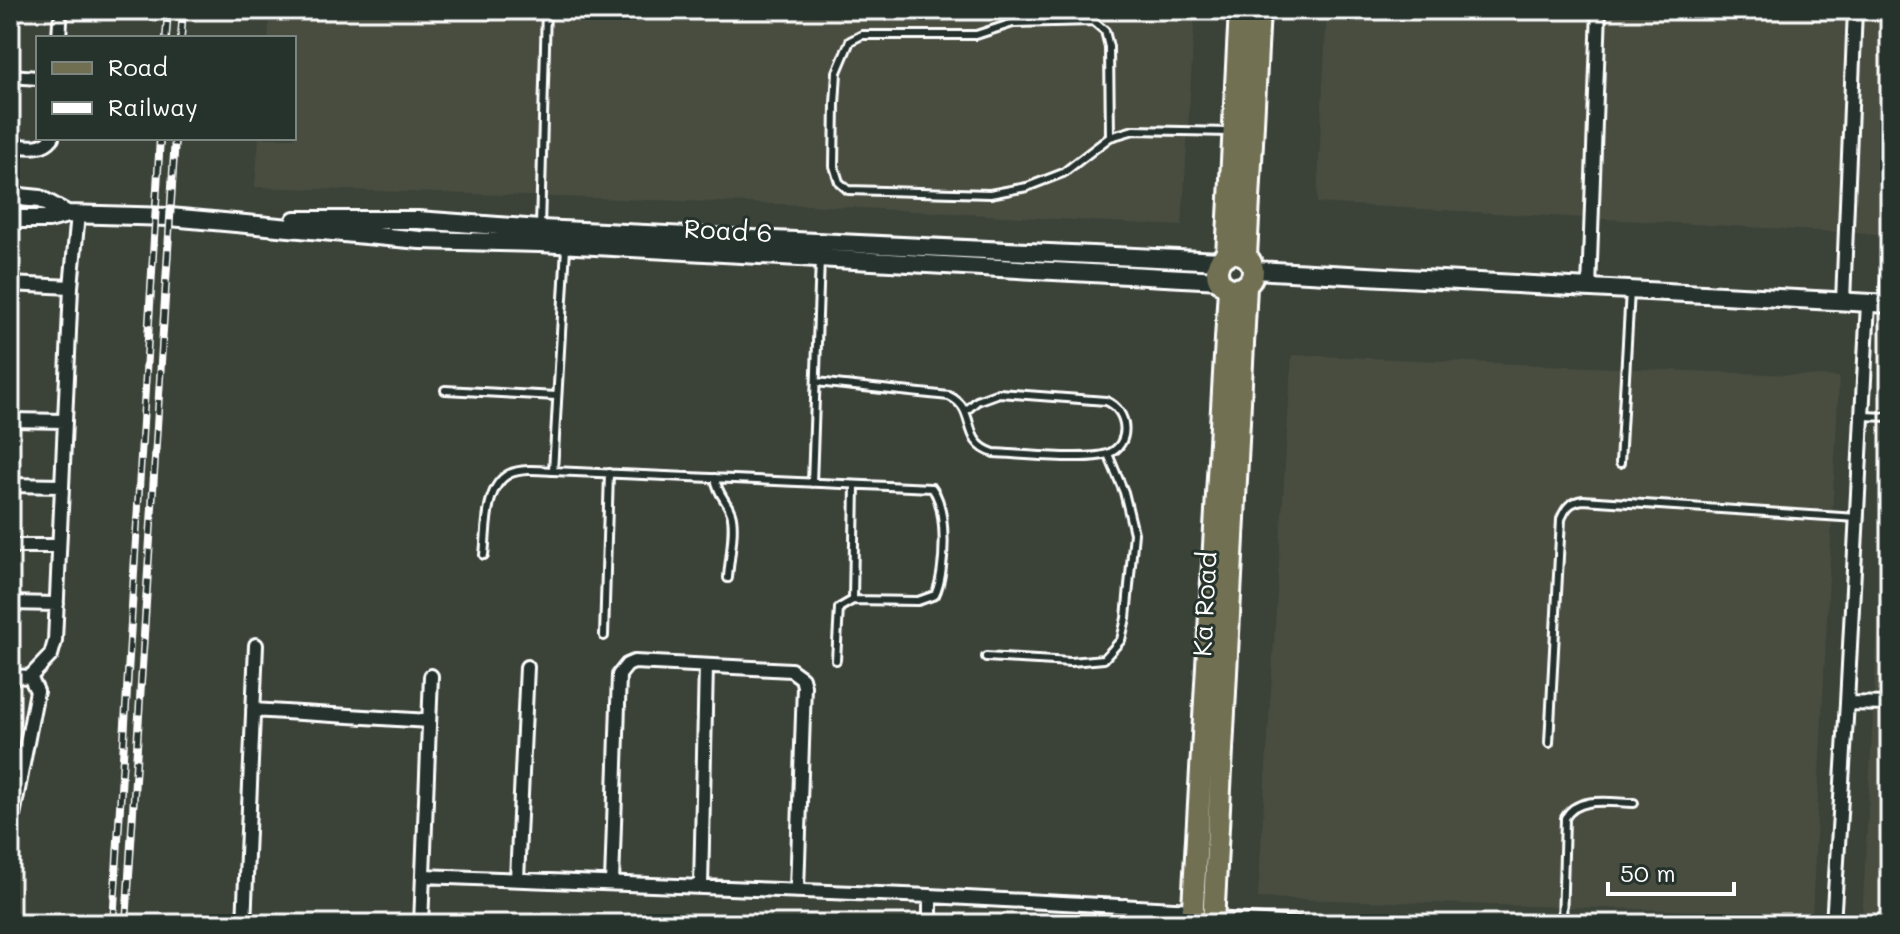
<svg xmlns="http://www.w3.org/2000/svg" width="1900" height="934" font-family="Mali,sans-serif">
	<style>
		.built { fill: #494e41 }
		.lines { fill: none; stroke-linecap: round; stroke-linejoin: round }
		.service-casing { stroke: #fff; stroke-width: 12 }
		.minor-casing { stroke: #fff; stroke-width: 18 }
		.tertiary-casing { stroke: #fff; stroke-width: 22 }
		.primary-casing { stroke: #fff; stroke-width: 26 }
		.service { stroke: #26332d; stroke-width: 6 }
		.minor { stroke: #26332d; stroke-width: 12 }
		.tertiary { stroke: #26332d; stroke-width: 16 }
		.primary { stroke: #716f52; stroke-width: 20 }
		.rail-casing { stroke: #fff; stroke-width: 8 }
		.rail { stroke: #26332d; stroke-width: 5; stroke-dasharray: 15; stroke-linecap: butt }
		.labels { text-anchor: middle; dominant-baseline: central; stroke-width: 6; stroke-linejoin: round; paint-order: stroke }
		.street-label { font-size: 26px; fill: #fff; stroke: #26332d }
	</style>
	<rect width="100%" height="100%" fill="#3b4339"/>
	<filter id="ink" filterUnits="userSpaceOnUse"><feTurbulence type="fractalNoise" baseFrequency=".0125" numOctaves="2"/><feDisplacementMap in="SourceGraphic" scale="16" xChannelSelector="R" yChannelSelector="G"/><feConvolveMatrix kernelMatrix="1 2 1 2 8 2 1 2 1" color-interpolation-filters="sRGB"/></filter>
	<g filter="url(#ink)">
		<path class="built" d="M 270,10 L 1195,10 L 1182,226 L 810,205 L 255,187 L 259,138 L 294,138 L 294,38 L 268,38 Z
			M 1327,10 L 1890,10 L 1890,235 L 1317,203 Z
			M 1292,355 L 1839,377 L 1812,914 L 1258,898 Z
			M 1890,395 L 1890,924 L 1862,924 Z"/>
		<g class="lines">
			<g class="service-casing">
				<path id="service" d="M 1110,137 L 1109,47 L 1105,31 L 1093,21 L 1013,23 L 976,35 L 862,35 L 850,41 L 837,72 L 835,104 L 834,166 L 839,182 L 848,190 L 990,194 L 1027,187 L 1063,173 L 1110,137 L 1134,130 L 1230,132
					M 540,228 L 546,10
					M 1883,302 L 1890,226
					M 816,382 L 949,396 C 979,410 959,442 994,453 C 1020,454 1087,461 1107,454 C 1132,446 1129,410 1106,401 L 999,393 L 977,401 L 967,410
					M 445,390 L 557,396
					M 1862,416 L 1890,417
					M 1620,463 L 1630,291
					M 553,471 L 566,247
					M 715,478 C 719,498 726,498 731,513 C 736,528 729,561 728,578
					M 812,483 L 820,259
					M 484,555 C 487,531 484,487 509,474 C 521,468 539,470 553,471 L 932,488 C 948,508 946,573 935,595 L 918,601 L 853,600 L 855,485
					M 604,636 L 609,473
					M 986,657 L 1071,662 L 1104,659 L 1121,640 L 1126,618 L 1134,533 L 1124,492 L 1108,454
					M 836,660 L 839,608 L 853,600
					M 1549,743 L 1561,519 C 1566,507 1570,502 1583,500 L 1857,518
					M 1562,924 L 1565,818 C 1578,795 1612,803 1634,803"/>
			</g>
			<g class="minor-casing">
				<path id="minor" d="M 59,38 L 60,21
					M 10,76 L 38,78
					M 10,145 C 25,146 42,151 52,138
					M 10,284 L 71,287
					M 1589,289 L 1599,10
					M 1843,301 L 1855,10
					M 10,305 L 11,284
					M 10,420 L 65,421 L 71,287 L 78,214
					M 10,485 L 61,486
					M 10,546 L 58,546
					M 10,603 L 57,604
					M 10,676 L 30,677 L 51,655 L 55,641 L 65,421
					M 1847,703 L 1868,303
					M 253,710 L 429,721
					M 10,831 L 37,691 L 30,677
					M 423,876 L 930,896 L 930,924
					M 517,879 L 527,667
					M 612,883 L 619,675 L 627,665 L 634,662 L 791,670 L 802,678 L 804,686 L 797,890
					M 701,886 L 706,666
					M 930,896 L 1193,910
					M 1214,919 L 1299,924
					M 244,924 L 256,645
					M 421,924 L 431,676
					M 1124,924 L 1125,906
					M 1833,924 L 1847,703 L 1890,704"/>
			</g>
			<g class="tertiary-casing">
				<path id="tertiary" d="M 10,196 L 40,199 L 67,214
					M 10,219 L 49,219 L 67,214 L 170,217 L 420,240 L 540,243 L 1220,280
					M 295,220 L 418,220 L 540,229 L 1221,261
					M 1254,270 L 1890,304"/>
			</g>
			<g class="primary-casing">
				<path id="primary" d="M1217 271a18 18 0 1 1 36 0a18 18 0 1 1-36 0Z
					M 1227,255 L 1240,10
					M 1246,256 L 1259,10
					M 1192,924 L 1229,288
					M 1213,924 L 1246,286"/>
			</g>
			<use href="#service" class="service"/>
			<use href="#minor" class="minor"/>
			<use href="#tertiary" class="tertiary"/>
			<use href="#primary" class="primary"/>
			<g class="rail-casing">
				<path id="rail" d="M 166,38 L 168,10
					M 181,38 L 183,10
					M 113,924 L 160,138
					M 126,924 L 175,138"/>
			</g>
			<use href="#rail" class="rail"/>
		</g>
	</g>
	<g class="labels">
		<g class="street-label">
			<text transform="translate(728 230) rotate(3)">Road 6</text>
			<text transform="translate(1204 604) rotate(-87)">Ka Road</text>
		</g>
	</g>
	<rect width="1900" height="934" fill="none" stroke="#26332d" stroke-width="40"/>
	<rect x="20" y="20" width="1860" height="894" fill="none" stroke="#fff" stroke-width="3" filter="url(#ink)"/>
	<rect x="36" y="36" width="260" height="104" fill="#26332d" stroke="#7d8581" stroke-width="2"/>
	<rect x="52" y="62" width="40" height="12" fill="#716f52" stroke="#7d8581" stroke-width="2"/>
	<text x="108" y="76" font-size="24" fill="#ffffff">Road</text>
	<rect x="52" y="102" width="40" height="12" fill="#ffffff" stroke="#7d8581" stroke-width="2"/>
	<text x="108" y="116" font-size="24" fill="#ffffff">Railway</text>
	<path d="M1608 882v12h126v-12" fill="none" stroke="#ffffff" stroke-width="4"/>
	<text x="1620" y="882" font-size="24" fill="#ffffff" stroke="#26332d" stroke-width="6" paint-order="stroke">50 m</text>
</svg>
